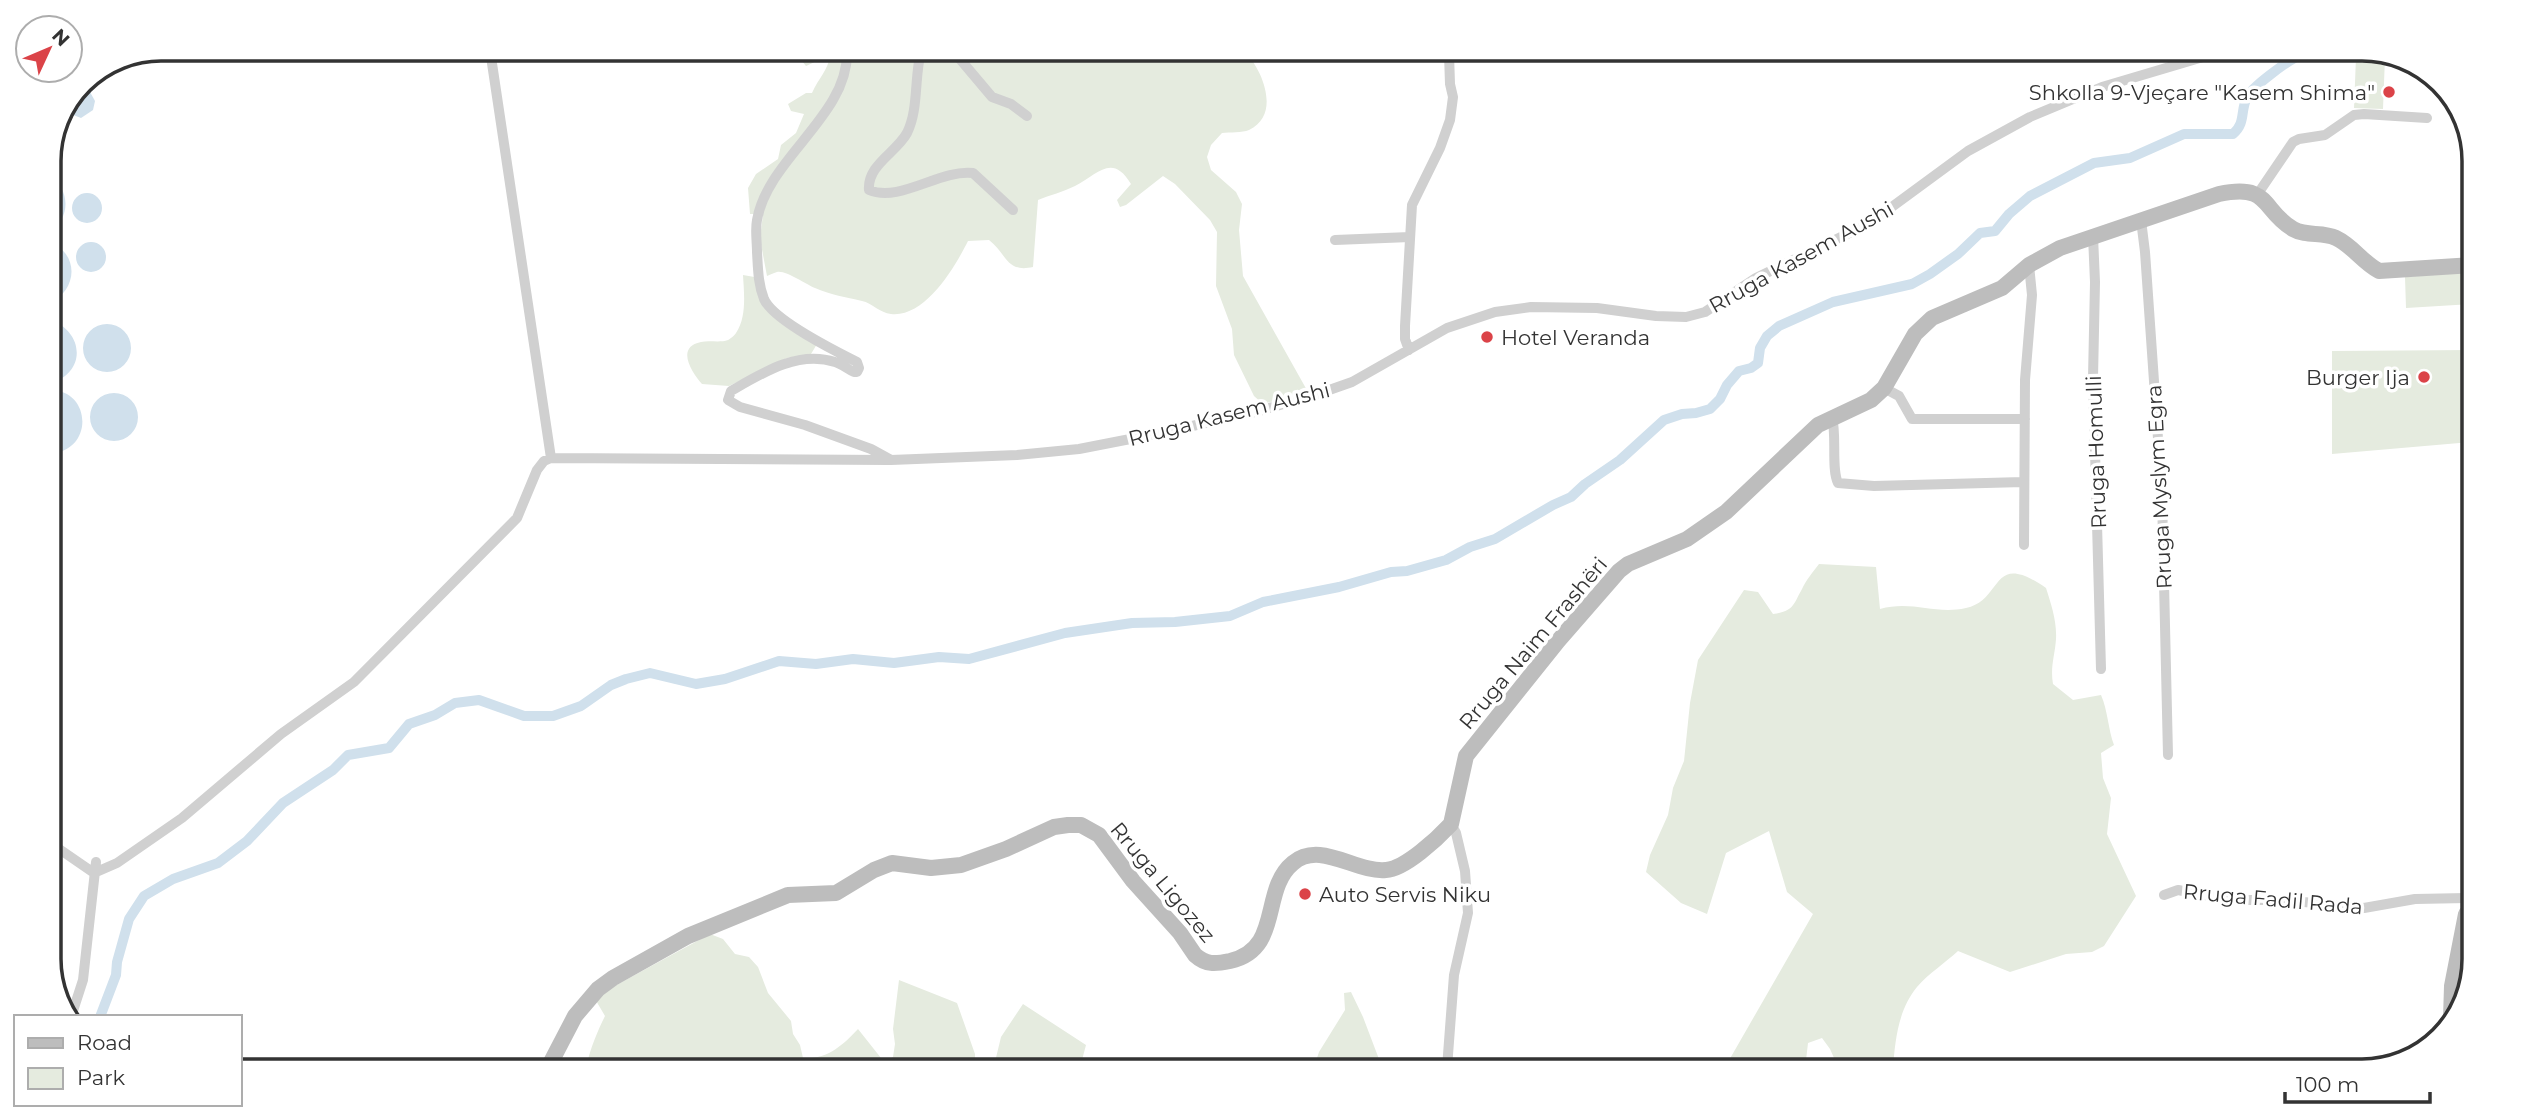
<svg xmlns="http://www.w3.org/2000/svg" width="2523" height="1120" font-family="Montserrat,sans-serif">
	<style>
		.green { fill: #e5ebdf }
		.water { fill: #d0e0ec }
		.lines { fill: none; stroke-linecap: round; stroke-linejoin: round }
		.canal { stroke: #d0e0ec; stroke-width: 10 }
		.street { stroke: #d0d0d0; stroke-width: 10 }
		.secondary { stroke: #bdbdbd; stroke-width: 16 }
		.poi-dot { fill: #db4348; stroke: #fff; stroke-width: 2.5 }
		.labels { text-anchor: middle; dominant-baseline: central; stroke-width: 7; stroke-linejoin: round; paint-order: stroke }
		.poi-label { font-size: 21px; fill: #333; stroke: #fff; text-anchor: end }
		.street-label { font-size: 21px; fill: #333; stroke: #fff }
		.rim { fill: none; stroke: #333; stroke-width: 3.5 }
	</style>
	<rect width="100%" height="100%" fill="#fff"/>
	<path class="green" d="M 798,51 L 1246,53 C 1263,71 1281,115 1249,130 C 1242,133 1230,132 1222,133 L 1211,145 L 1207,157 L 1211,170 L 1236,192 L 1242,204 L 1239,230 L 1243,276 L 1308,392 L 1263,404 L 1254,396 L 1234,355 L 1232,329 L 1216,286 L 1217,232 L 1210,220 L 1175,184 L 1163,176 L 1126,205 L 1120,207 L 1117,200 L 1131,184 C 1112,152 1097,175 1075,186 C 1063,192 1050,195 1038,200 L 1033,267 C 1006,273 1007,254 989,240 L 968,241 C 955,267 925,318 891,314 C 880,313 872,303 862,301 C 845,297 832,295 815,288 C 805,284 786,270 777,272 C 773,273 770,275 767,276 L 760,239 L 763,214 L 750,214 L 748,188 L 756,174 L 778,159 L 781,145 L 796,133 L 804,114 L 791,111 L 788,104 L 806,93 L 812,93 C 819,77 828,71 830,55 L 806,66 L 797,55 Z
		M 2356,57 L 2385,57 L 2383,109 L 2354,108 Z
		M 2473,271 L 2472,304 L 2406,308 L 2405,277 Z
		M 743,275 L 760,278 L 760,293 L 817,344 L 811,354 L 787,358 L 729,386 L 702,384 C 692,373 675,347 701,342 C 709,340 720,343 728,340 C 729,340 736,334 736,333 C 747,317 744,293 743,275 Z
		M 2472,350 L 2471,442 L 2332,454 L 2332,351 Z
		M 1819,564 L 1876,567 L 1880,609 C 1912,600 1935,615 1966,608 C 2004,600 1990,549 2046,588 C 2051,604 2057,621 2056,639 C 2055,655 2050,667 2053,684 L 2073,700 L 2101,695 C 2108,711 2108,729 2114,745 L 2101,753 L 2103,778 L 2111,798 L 2107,834 L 2136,896 L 2104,946 L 2092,952 L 2066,954 L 2010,972 L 1958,951 C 1945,963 1928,974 1917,987 C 1898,1010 1895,1041 1893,1069 L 1839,1069 L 1830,1049 L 1822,1038 L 1808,1043 L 1805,1069 L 1724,1069 L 1813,914 L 1787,892 L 1769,831 L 1726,853 L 1707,914 L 1681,903 L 1646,872 L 1650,855 L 1668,815 L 1673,788 L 1684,761 L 1690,703 L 1698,660 L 1744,590 L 1758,592 L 1773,614 C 1794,611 1793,605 1802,589 C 1806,580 1813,572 1819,564 Z
		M 710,934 L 723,939 L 735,954 L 749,957 L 758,967 L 768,993 L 791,1021 L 793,1034 L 800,1045 L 803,1058 C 827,1060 843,1045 858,1029 L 881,1058 L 887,1061 L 893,1057 L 895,1044 L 893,1029 L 899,980 L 957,1003 L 975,1054 L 975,1066 L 587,1064 C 590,1049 598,1030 605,1016 L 595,999 L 600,994 Z
		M 1351,992 L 1363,1017 L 1382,1067 L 1314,1067 L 1319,1052 L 1345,1010 L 1344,993 Z
		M 1023,1004 L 1086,1045 L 1082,1060 L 1083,1066 L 994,1066 L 1001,1037 Z"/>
	<path class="water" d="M 79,88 L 90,92 L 95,101 L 93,110 L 81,118 L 68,113 Z
		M 49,175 C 71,190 71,218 49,232 Z
		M72 208a15 15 0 1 1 30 0a15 15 0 1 1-30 0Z
		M76 257a15 15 0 1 1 30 0a15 15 0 1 1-30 0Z
		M 49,242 C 80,253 78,291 49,303 Z
		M 49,320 C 85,330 87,375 49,383 Z
		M83 348a24 24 0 1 1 48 0a24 24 0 1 1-48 0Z
		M 49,390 C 93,389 94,453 49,453 Z
		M90 417a24 24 0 1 1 48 0a24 24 0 1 1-48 0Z"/>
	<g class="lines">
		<path class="canal" d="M 100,1017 L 116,975 L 117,962 L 129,919 L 144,896 L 173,879 L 218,863 L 247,841 L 283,803 L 333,770 L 348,755 L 389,748 L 409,724 L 435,715 L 455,703 L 479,700 L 524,716 L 553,716 L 581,706 L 611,685 L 626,679 L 650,673 L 696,684 L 725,679 L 779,661 L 816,664 L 853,659 L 894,663 L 939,657 L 969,659 L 1065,633 L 1132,623 L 1175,622 L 1230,616 L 1263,602 L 1339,587 L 1391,572 L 1407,571 L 1446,560 L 1470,547 L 1495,539 L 1553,505 L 1571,497 L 1585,484 L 1620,460 L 1664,420 L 1682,414 L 1696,413 L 1710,409 L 1720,399 L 1727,385 L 1739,371 L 1751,368 L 1758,363 L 1760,348 L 1767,336 L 1779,326 L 1833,302 L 1912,284 L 1930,274 L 1958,254 L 1980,233 L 1995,231 L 2009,214 L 2030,196 L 2094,163 L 2130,158 L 2184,134 L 2233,134 C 2246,123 2240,111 2247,97 C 2252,87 2285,63 2296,57"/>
		<path class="street" d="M 490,50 L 551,458
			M 847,52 C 848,116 768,158 757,220 C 755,230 757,242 757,252 C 758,268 758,284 764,299 C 773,320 835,351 857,362 L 859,368 L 857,372 L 854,372 C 847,369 842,364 835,362 C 798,350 762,373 731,391 L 728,400 L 740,407 L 805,425 L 871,449 L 891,460 L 1017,455 L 1079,449 L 1161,433 L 1259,411 L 1315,395 L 1352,382 L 1447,328 L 1495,312 L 1531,307 L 1597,308 L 1656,316 L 1686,317 L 1705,312 L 1756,278 L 1870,223 L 1968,151 L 2030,117 L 2102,87 L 2203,57
			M 921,52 C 914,77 919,109 907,133 C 896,153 867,165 869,190 C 900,203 940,169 973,173 L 1013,210
			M 954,52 L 992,97 L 1011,104 L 1027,116
			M 2257,195 L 2293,142 L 2299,139 L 2325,135 L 2354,115 L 2364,114 L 2427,118
			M 2141,220 L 2145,252 L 2162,496 L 2168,755
			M 2093,236 L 2095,282 L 2093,378 L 2101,669
			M 1335,240 L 1410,237
			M 1409,350 L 1405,339 L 1405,326 L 1412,205 L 1440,148 L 1450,120 L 1453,97 L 1450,84 L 1449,54
			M 1884,388 L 1899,396 L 1912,419 L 2025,419
			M 1832,417 C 1837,436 1831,469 1838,483 L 1874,486 L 2023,482
			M 2024,545 L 2025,380 L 2032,295 L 2029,265
			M 49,842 L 94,873 L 117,863 L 182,818 L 281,734 L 354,682 L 517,518 L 537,470 L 544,461 L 551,458 L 889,460
			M 2164,895 L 2178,890 L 2231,900 L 2284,900 L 2364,908 L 2415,899 L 2467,898
			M 71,1017 L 83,980 L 96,862
			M 1447,1068 L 1454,975 L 1468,913 L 1465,871 L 1456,833 L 1451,824"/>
		<path class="secondary" d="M 2451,1019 L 2452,986 L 2466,914
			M 550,1064 L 575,1016 L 598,989 L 613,978 L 688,936 L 788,895 L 836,893 L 874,870 L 892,863 L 931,868 L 961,865 L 1006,849 L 1054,827 L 1068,825 L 1081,825 L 1099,835 L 1133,881 L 1180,933 L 1195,955 C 1206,965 1215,964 1230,961 C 1283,949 1260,890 1293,863 C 1320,840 1356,873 1386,870 C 1405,869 1438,838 1451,824 L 1466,756 L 1558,641 L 1619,571 L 1628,564 L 1687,539 L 1726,512 L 1818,425 L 1871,400 L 1884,388 L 1915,334 L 1932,318 L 2002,288 L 2029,265 L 2060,248 L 2219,194 C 2271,183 2261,210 2293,229 C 2307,237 2322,231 2336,238 C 2353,246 2362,262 2379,271 L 2473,265"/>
	</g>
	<g class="poi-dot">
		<circle cx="2389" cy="92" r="7"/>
		<circle cx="1487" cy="337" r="7"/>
		<circle cx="2424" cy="377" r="7"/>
		<circle cx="1305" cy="894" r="7"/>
	</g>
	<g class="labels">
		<g class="poi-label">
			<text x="2375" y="92">Shkolla 9-Vjeçare "Kasem Shima"</text>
			<text x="1501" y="337" text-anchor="start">Hotel Veranda</text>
			<text x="2410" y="377">Burger Ija</text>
			<text x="1319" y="894" text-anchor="start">Auto Servis Niku</text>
		</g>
		<g class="street-label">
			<text transform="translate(1801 257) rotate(-29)">Rruga Kasem Aushi</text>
			<text transform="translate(1229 414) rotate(-14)">Rruga Kasem Aushi</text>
			<text transform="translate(2096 452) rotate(-92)">Rruga Homulli</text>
			<text transform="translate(2159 487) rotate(-93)">Rruga Myslym Egra</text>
			<text transform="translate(1533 643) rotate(-50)">Rruga Naim Frashëri</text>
			<text transform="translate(1163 882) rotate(50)">Rruga Ligozez</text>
			<text transform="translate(2273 899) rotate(5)">Rruga Fadil Rada</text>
		</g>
	</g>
	<path d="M0 0H2523V1120H0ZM161 61H2362A100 100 0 0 1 2462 161V959A100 100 0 0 1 2362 1059H161A100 100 0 0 1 61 959V161A100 100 0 0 1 161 61Z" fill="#fff" fill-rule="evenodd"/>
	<path class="rim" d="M161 61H2362A100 100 0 0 1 2462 161V959A100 100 0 0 1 2362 1059H161A100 100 0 0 1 61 959V161A100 100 0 0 1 161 61Z"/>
	<rect x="14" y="1015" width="228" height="91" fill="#ffffff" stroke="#adadad" stroke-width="2"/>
	<rect x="28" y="1038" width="35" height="10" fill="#bdbdbd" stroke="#adadad" stroke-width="2"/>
	<text x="77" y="1050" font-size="21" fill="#333333">Road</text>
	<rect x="28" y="1068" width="35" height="21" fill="#e5ebdf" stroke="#adadad" stroke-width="2"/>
	<text x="77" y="1085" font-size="21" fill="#333333">Park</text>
	<g transform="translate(49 49) rotate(46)"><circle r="33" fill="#ffffff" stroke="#adadad" stroke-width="2"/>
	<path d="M0-5L12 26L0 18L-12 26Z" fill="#db4348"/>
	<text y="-10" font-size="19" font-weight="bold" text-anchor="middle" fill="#333333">N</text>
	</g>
	<path d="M2285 1092v10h145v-10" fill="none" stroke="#333333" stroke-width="3.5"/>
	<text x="2296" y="1092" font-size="21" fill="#333333" stroke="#ffffff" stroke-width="5" paint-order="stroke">100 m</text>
</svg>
